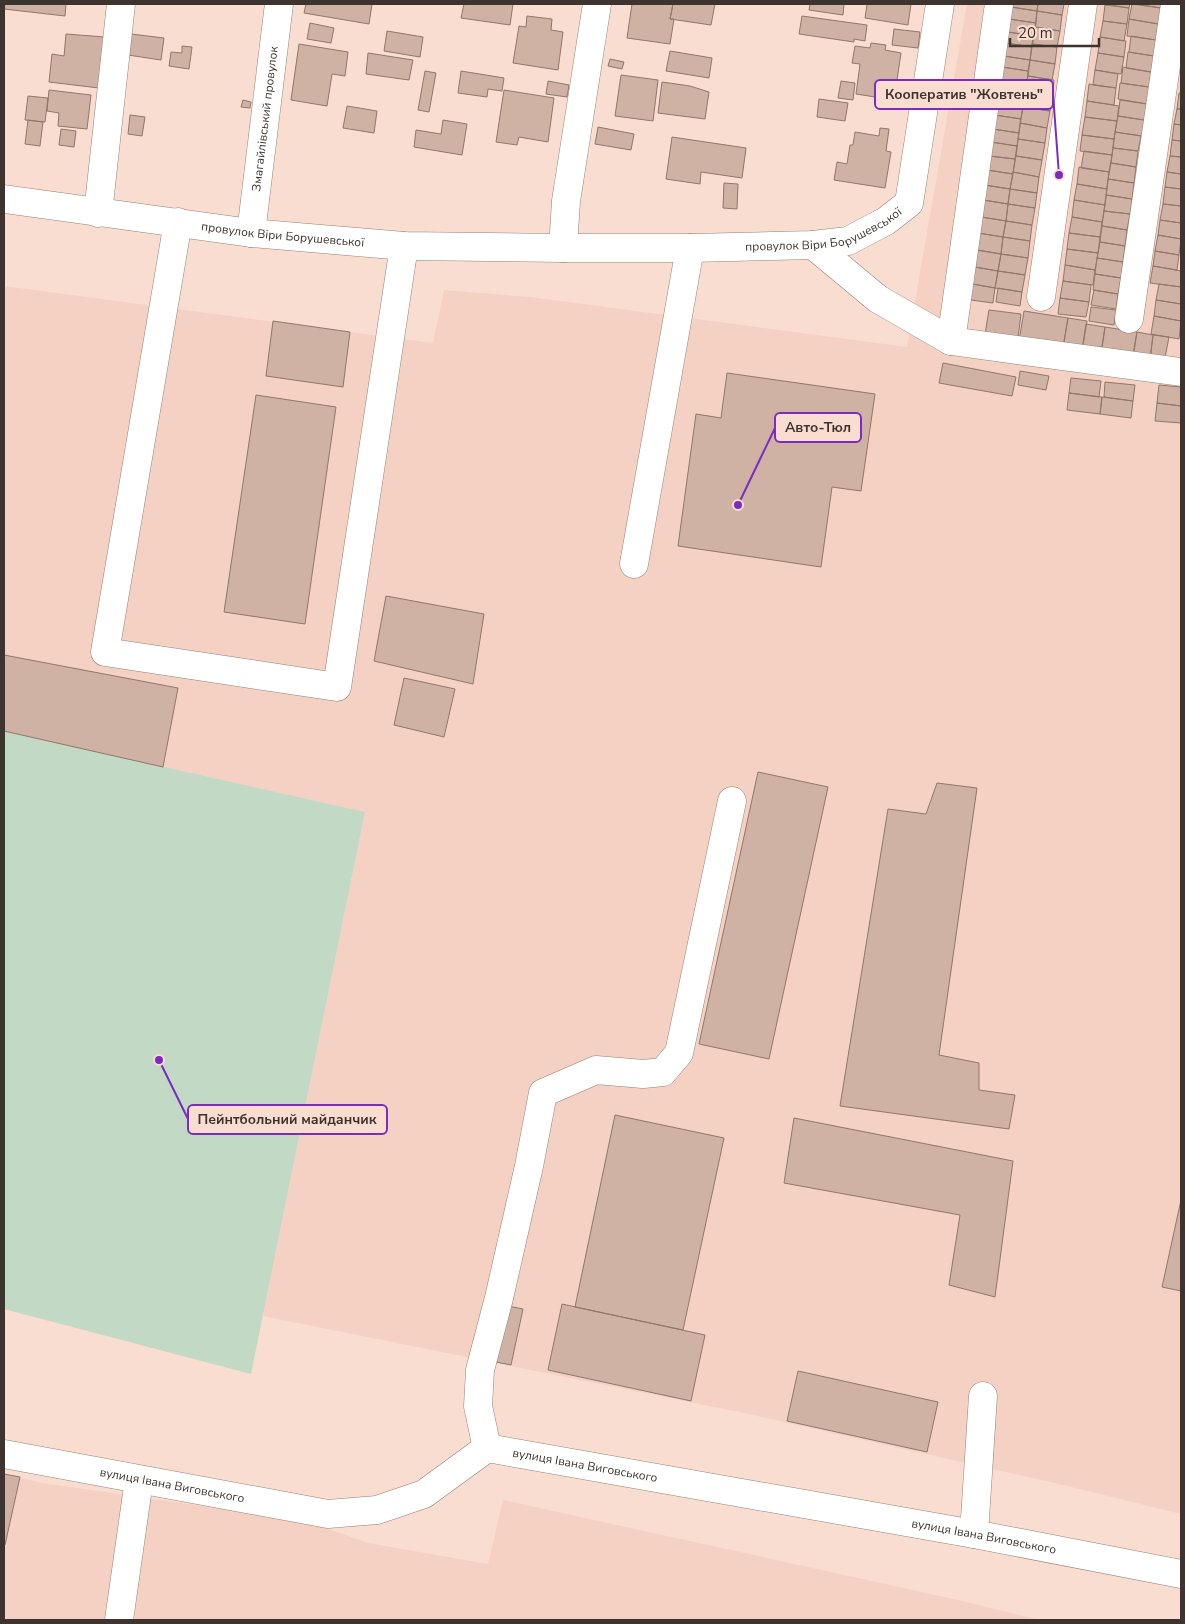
<svg xmlns="http://www.w3.org/2000/svg" width="1185" height="1624" font-family="'Nunito Sans',sans-serif">
	<style>
		.built { fill: #f4d1c2 }
		.green { fill: #c1d9c5 }
		.building { fill: #d0b2a4; stroke: #8f776b }
		.lines { fill: none; stroke-linecap: round; stroke-linejoin: round }
		.minor-casing { stroke: #998076; stroke-width: 29 }
		.minor { stroke: #fff; stroke-width: 28 }
		.labels { text-anchor: middle; dominant-baseline: central; stroke-width: 4.5; stroke-linejoin: round; paint-order: stroke }
		.street-label { font-size: 12px; fill: #3e342f; stroke: #f9ddd1 }
		.leader { fill: none; stroke: #7b2cbf; stroke-width: 2 }
		.callout-dot { fill: #7b2cbf; stroke: #f9ddd1; stroke-width: 2 }
		.callout { fill: #f9ddd1; stroke: #7b2cbf; stroke-width: 2 }
		.callout-label { font-size: 14px; text-anchor: middle; font-weight: bold; fill: #3e342f }
	</style>
	<rect width="100%" height="100%" fill="#f9ddd1"/>
	<path class="built" d="M 967,4 L 1181,4 L 1181,1514 L 1055,1483 L 744,1413 L 263,1316 L 365,812 L 4,731 L 4,286 L 433,343 L 444,290 L 530,297 L 907,347 Z
		M 4,1474 L 42,1483 L 285,1518 L 323,1527 L 368,1543 L 488,1564 L 503,1500 L 958,1600 L 1039,1620 L 4,1620 Z"/>
	<path class="green" d="M 4,731 L 365,812 L 251,1374 L 4,1309 Z"/>
	<path class="building" d="M 4,4 L 66,4 L 65,16 L 4,9 Z
		M 306,4 L 372,4 L 369,24 L 304,13 Z
		M 464,4 L 513,4 L 510,25 L 461,18 Z
		M 632,4 L 673,4 L 670,19 L 674,19 L 670,44 L 627,38 Z
		M 673,4 L 715,4 L 711,25 L 670,19 Z
		M 810,4 L 844,4 L 843,15 L 809,10 Z
		M 867,4 L 911,4 L 908,25 L 865,18 Z
		M 1012,4 L 1038,4 L 1037,11 L 1011,7 Z
		M 1038,4 L 1064,4 L 1062,15 L 1037,11 Z
		M 1105,4 L 1130,4 L 1129,8 Z
		M 1132,4 L 1161,8 L 1158,24 L 1129,19 Z
		M 1136,4 L 1161,4 L 1161,8 Z
		M 1105,5 L 1129,8 L 1127,24 L 1103,21 Z
		M 1011,7 L 1037,11 L 1036,23 L 1009,19 Z
		M 1037,11 L 1062,15 L 1060,31 L 1035,27 Z
		M 527,16 L 552,19 L 551,30 L 563,32 L 558,70 L 513,63 L 519,26 L 526,27 Z
		M 802,16 L 867,25 L 865,41 L 854,39 L 854,42 L 799,34 Z
		M 1009,19 L 1036,23 L 1034,36 L 1008,32 Z
		M 1129,19 L 1158,24 L 1156,40 L 1127,36 Z
		M 1103,21 L 1127,24 L 1124,41 L 1100,37 Z
		M 310,23 L 334,28 L 331,43 L 307,39 Z
		M 1035,27 L 1060,31 L 1057,47 L 1032,44 Z
		M 894,29 L 920,32 L 918,48 L 892,45 Z
		M 387,31 L 423,37 L 420,57 L 384,51 Z
		M 1008,32 L 1034,36 L 1032,47 L 1006,43 Z
		M 66,34 L 105,37 L 99,88 L 49,82 L 52,54 L 64,56 Z
		M 131,34 L 164,38 L 161,60 L 128,55 Z
		M 1131,36 L 1156,40 L 1154,56 L 1129,52 Z
		M 1100,37 L 1126,41 L 1124,57 L 1098,53 Z
		M 871,43 L 886,45 L 885,50 L 901,53 L 894,100 L 856,94 L 860,64 L 852,63 L 855,46 L 870,48 Z
		M 1006,43 L 1032,47 L 1030,60 L 1004,56 Z
		M 299,44 L 348,52 L 345,76 L 332,74 L 327,106 L 291,100 Z
		M 1032,44 L 1057,47 L 1055,64 L 1030,60 Z
		M 182,46 L 192,47 L 189,69 L 169,66 L 171,52 L 182,53 Z
		M 670,51 L 712,58 L 709,78 L 666,71 Z
		M 1128,52 L 1154,56 L 1151,72 L 1126,68 Z
		M 368,53 L 413,60 L 409,80 L 366,74 Z
		M 1098,53 L 1124,57 L 1121,74 L 1095,70 Z
		M 1004,56 L 1030,60 L 1028,71 L 1002,67 Z
		M 610,59 L 624,62 L 622,69 L 608,66 Z
		M 1030,60 L 1055,64 L 1052,80 L 1028,76 Z
		M 1002,67 L 1028,71 L 1027,83 L 1000,79 Z
		M 1123,67 L 1151,72 L 1149,87 L 1121,83 Z
		M 1095,70 L 1118,74 L 1116,88 L 1093,85 Z
		M 425,71 L 436,73 L 429,112 L 418,110 Z
		M 461,71 L 504,78 L 502,91 L 488,89 L 487,97 L 458,93 Z
		M 621,75 L 658,80 L 653,121 L 615,116 Z
		M 1028,76 L 1054,80 L 1052,95 L 1025,91 Z
		M 1000,79 L 1027,83 L 1025,95 L 999,92 Z
		M 548,81 L 569,85 L 567,97 L 546,94 Z
		M 841,81 L 855,83 L 853,100 L 838,98 Z
		M 662,82 L 690,86 L 709,92 L 705,119 L 658,113 Z
		M 1120,83 L 1149,87 L 1147,104 L 1118,99 Z
		M 1089,84 L 1116,88 L 1114,105 L 1087,101 Z
		M 49,90 L 91,95 L 87,129 L 58,126 L 59,113 L 47,111 Z
		M 504,90 L 554,98 L 548,142 L 519,137 L 517,145 L 496,142 Z
		M 1025,91 L 1052,95 L 1050,111 L 1023,107 Z
		M 1179,93 L 1181,93 L 1181,109 L 1177,109 Z
		M 28,96 L 48,98 L 45,122 L 25,120 Z
		M 819,99 L 848,103 L 845,121 L 817,117 Z
		M 243,100 L 251,102 L 250,108 L 241,107 Z
		M 1120,100 L 1147,104 L 1144,120 L 1118,116 Z
		M 1087,101 L 1119,106 L 1117,121 L 1085,117 Z
		M 997,103 L 1023,107 L 1021,119 L 995,115 Z
		M 347,106 L 377,111 L 374,133 L 343,128 Z
		M 1023,107 L 1050,111 L 1047,128 L 1020,123 Z
		M 1177,109 L 1181,109 L 1181,125 L 1174,124 Z
		M 130,115 L 145,117 L 142,136 L 128,134 Z
		M 995,115 L 1021,119 L 1019,133 L 993,129 Z
		M 1118,116 L 1144,120 L 1142,136 L 1115,132 Z
		M 1085,117 L 1117,121 L 1114,139 L 1082,135 Z
		M 28,120 L 43,122 L 40,146 L 25,144 Z
		M 443,120 L 467,124 L 462,155 L 414,147 L 416,130 L 441,134 Z
		M 1020,123 L 1047,128 L 1045,143 L 1018,139 Z
		M 1174,124 L 1181,125 L 1181,141 L 1172,140 Z
		M 598,127 L 634,134 L 631,150 L 595,144 Z
		M 880,128 L 889,129 L 886,151 L 891,152 L 885,188 L 834,180 L 837,162 L 847,164 L 850,145 L 853,145 L 855,132 L 879,136 Z
		M 61,129 L 76,131 L 74,147 L 59,145 Z
		M 993,129 L 1019,133 L 1017,146 L 991,142 Z
		M 1115,132 L 1141,136 L 1138,151 L 1113,148 Z
		M 1082,135 L 1114,139 L 1112,155 L 1080,151 Z
		M 672,137 L 746,148 L 742,178 L 701,172 L 700,184 L 666,179 Z
		M 1018,139 L 1045,143 L 1042,160 L 1016,156 Z
		M 1172,140 L 1181,141 L 1181,157 L 1170,156 Z
		M 991,142 L 1017,146 L 1015,159 L 989,156 Z
		M 1113,148 L 1138,151 L 1136,167 L 1111,163 Z
		M 1084,151 L 1112,155 L 1109,172 L 1081,168 Z
		M 989,156 L 1015,159 L 1013,174 L 987,170 Z
		M 1016,156 L 1042,160 L 1039,177 L 1013,172 Z
		M 1170,156 L 1181,157 L 1181,174 L 1167,172 Z
		M 1111,163 L 1136,167 L 1134,183 L 1108,179 Z
		M 1079,167 L 1109,172 L 1107,189 L 1077,184 Z
		M 987,170 L 1013,174 L 1010,189 L 984,185 Z
		M 1013,172 L 1039,177 L 1037,193 L 1010,189 Z
		M 1167,172 L 1181,174 L 1181,189 L 1165,187 Z
		M 1108,179 L 1134,183 L 1132,199 L 1106,195 Z
		M 724,183 L 738,184 L 737,209 L 723,208 Z
		M 979,184 L 1010,189 L 1008,204 L 977,199 Z
		M 1077,184 L 1107,189 L 1105,205 L 1074,200 Z
		M 1165,187 L 1181,189 L 1181,206 L 1163,204 Z
		M 1010,189 L 1037,193 L 1035,208 L 1008,204 Z
		M 1106,195 L 1132,199 L 1130,214 L 1104,211 Z
		M 977,199 L 1008,204 L 1006,221 L 975,216 Z
		M 1074,200 L 1105,205 L 1102,222 L 1072,217 Z
		M 1008,204 L 1035,208 L 1032,225 L 1006,221 Z
		M 1163,204 L 1181,206 L 1181,223 L 1160,220 Z
		M 1104,211 L 1130,214 L 1127,230 L 1102,226 Z
		M 975,216 L 1006,221 L 1003,237 L 972,232 Z
		M 1072,217 L 1102,222 L 1100,237 L 1069,233 Z
		M 1160,220 L 1181,223 L 1181,239 L 1158,235 Z
		M 1006,221 L 1032,225 L 1030,241 L 1003,237 Z
		M 1102,226 L 1127,230 L 1125,246 L 1100,242 Z
		M 972,232 L 1003,237 L 1001,254 L 970,249 Z
		M 1069,233 L 1100,237 L 1098,253 L 1067,249 Z
		M 1158,235 L 1181,239 L 1179,255 L 1155,251 Z
		M 1003,237 L 1030,241 L 1028,258 L 1001,254 Z
		M 1100,242 L 1125,246 L 1123,262 L 1097,258 Z
		M 972,249 L 1001,254 L 998,271 L 969,266 Z
		M 1067,249 L 1098,253 L 1095,270 L 1065,265 Z
		M 1155,251 L 1179,255 L 1177,270 L 1153,266 Z
		M 1001,254 L 1028,258 L 1025,275 L 998,271 Z
		M 1097,258 L 1123,262 L 1121,278 L 1095,274 Z
		M 1065,265 L 1095,270 L 1093,285 L 1063,281 Z
		M 969,266 L 998,271 L 995,288 L 967,283 Z
		M 1153,266 L 1181,271 L 1181,287 L 1150,283 Z
		M 998,271 L 1025,275 L 1022,292 L 995,288 Z
		M 1095,274 L 1121,278 L 1118,294 L 1093,290 Z
		M 1063,281 L 1091,285 L 1089,302 L 1060,298 Z
		M 967,283 L 995,288 L 993,303 L 964,299 Z
		M 1159,284 L 1181,287 L 1181,304 L 1156,300 Z
		M 998,288 L 1022,292 L 1020,306 L 996,302 Z
		M 1094,290 L 1118,294 L 1116,309 L 1091,305 Z
		M 1060,298 L 1089,302 L 1086,317 L 1058,314 Z
		M 1156,300 L 1181,304 L 1181,321 L 1154,316 Z
		M 1091,307 L 1116,310 L 1114,325 L 1089,321 Z
		M 989,310 L 1021,314 L 1018,338 L 985,334 Z
		M 1024,311 L 1068,318 L 1063,348 L 1019,341 Z
		M 1154,316 L 1181,321 L 1179,339 L 1151,334 Z
		M 1068,318 L 1087,321 L 1082,351 L 1063,348 Z
		M 273,321 L 350,332 L 343,387 L 266,376 Z
		M 1086,324 L 1105,327 L 1101,354 L 1082,351 Z
		M 1105,327 L 1137,332 L 1132,360 L 1101,354 Z
		M 1137,332 L 1153,335 L 1150,360 L 1133,358 Z
		M 1153,335 L 1169,337 L 1164,363 L 1150,360 Z
		M 943,363 L 1016,377 L 1012,396 L 939,383 Z
		M 1020,371 L 1049,376 L 1046,390 L 1018,385 Z
		M 727,373 L 875,394 L 861,491 L 832,487 L 821,567 L 678,546 L 696,414 L 721,418 Z
		M 1071,378 L 1101,381 L 1099,397 L 1069,393 Z
		M 1105,382 L 1135,385 L 1133,401 L 1104,397 Z
		M 1159,385 L 1181,387 L 1181,406 L 1157,403 Z
		M 1069,393 L 1102,397 L 1100,414 L 1067,410 Z
		M 256,395 L 336,407 L 305,624 L 224,612 Z
		M 1102,397 L 1133,401 L 1131,418 L 1100,414 Z
		M 1157,403 L 1181,406 L 1181,423 L 1155,421 Z
		M 386,596 L 484,614 L 473,684 L 374,661 Z
		M 4,655 L 178,688 L 163,767 L 4,731 Z
		M 404,678 L 455,689 L 444,737 L 394,725 Z
		M 758,772 L 828,787 L 769,1059 L 699,1044 Z
		M 937,783 L 977,788 L 939,1055 L 979,1063 L 979,1090 L 1015,1095 L 1009,1129 L 840,1106 L 888,809 L 926,814 Z
		M 615,1115 L 724,1138 L 683,1330 L 575,1307 Z
		M 794,1118 L 1013,1161 L 995,1297 L 949,1285 L 960,1215 L 784,1183 Z
		M 1181,1200 L 1181,1291 L 1162,1287 Z
		M 562,1304 L 705,1335 L 691,1401 L 548,1370 Z
		M 503,1305 L 523,1309 L 511,1365 L 491,1361 Z
		M 798,1371 L 938,1402 L 927,1452 L 787,1421 Z
		M 4,1474 L 20,1477 L 5,1545 L 4,1545 Z"/>
	<g class="lines">
		<g class="minor-casing">
			<g id="minor">
				<path id="s1" d="M 4,199 L 251,233 L 404,246 L 563,248 L 690,248 L 813,245 L 848,241 L 886,221 L 909,203 L 940,4"/>
				<path d="M 98,213 L 121,4"/>
				<path d="M 178,222 L 105,652 L 337,687 L 404,246"/>
				<path id="s2" d="M 251,233 L 279,4"/>
				<path d="M 813,245 L 878,299 L 951,341 L 1181,372"/>
				<path d="M 563,248 L 566,201 L 597,4"/>
				<path d="M 1041,297 L 1083,4"/>
				<path d="M 1129,319 L 1175,4"/>
				<path d="M 951,341 L 999,4"/>
				<path d="M 634,564 L 690,248"/>
				<path d="M 487,1448 L 478,1406 L 480,1370 L 499,1298 L 529,1166 L 543,1093 L 596,1070 L 643,1074 L 663,1072 L 679,1053 L 732,801"/>
				<path id="s3" d="M 4,1454 L 328,1514 L 377,1510 L 424,1494 L 487,1448 L 974,1534 L 1181,1574"/>
				<path d="M 974,1534 L 983,1396"/>
				<path d="M 119,1620 L 139,1480"/>
			</g>
		</g>
		<use href="#minor" class="minor"/>
	</g>
	<g class="labels">
		<g class="street-label">
			<text stroke="none"><textPath href="#s2" startOffset="115">Змагайлівський провулок</textPath></text>
			<text stroke="none"><textPath href="#s1" startOffset="826">провулок Віри Борушевської</textPath></text>
			<text stroke="none"><textPath href="#s1" startOffset="281">провулок Віри Борушевської</textPath></text>
			<text stroke="none"><textPath href="#s3" startOffset="606">вулиця Івана Виговського</textPath></text>
			<text stroke="none"><textPath href="#s3" startOffset="171">вулиця Івана Виговського</textPath></text>
			<text stroke="none"><textPath href="#s3" startOffset="1011">вулиця Івана Виговського</textPath></text>
		</g>
	</g>
	<path class="leader" d="M1059 175L1053 94M738 505L775 428M159 1060L188 1119"/>
	<g class="callout-dot">
		<circle cx="1059" cy="175" r="5"/>
		<circle cx="738" cy="505" r="5"/>
		<circle cx="159" cy="1060" r="5"/>
	</g>
	<g class="callout">
		<rect x="875" y="80" width="178" height="29" rx="5"/>
		<rect x="775" y="413" width="86" height="29" rx="5"/>
		<rect x="188" y="1105" width="199" height="29" rx="5"/>
	</g>
	<g class="callout-label">
		<text x="964" y="99">Кооператив "Жовтень"</text>
		<text x="818" y="432">Авто-Тюл</text>
		<text x="287" y="1124">Пейнтбольний майданчик</text>
	</g>
	<rect width="1185" height="1624" fill="none" stroke="#3e342f" stroke-width="10"/>
	<path d="M1010 38v8h89v-8" fill="none" stroke="#3e342f" stroke-width="2.5"/>
	<text x="1018" y="38" font-size="15" fill="#3e342f" stroke="#f9ddd1" stroke-width="4" paint-order="stroke">20 m</text>
</svg>
